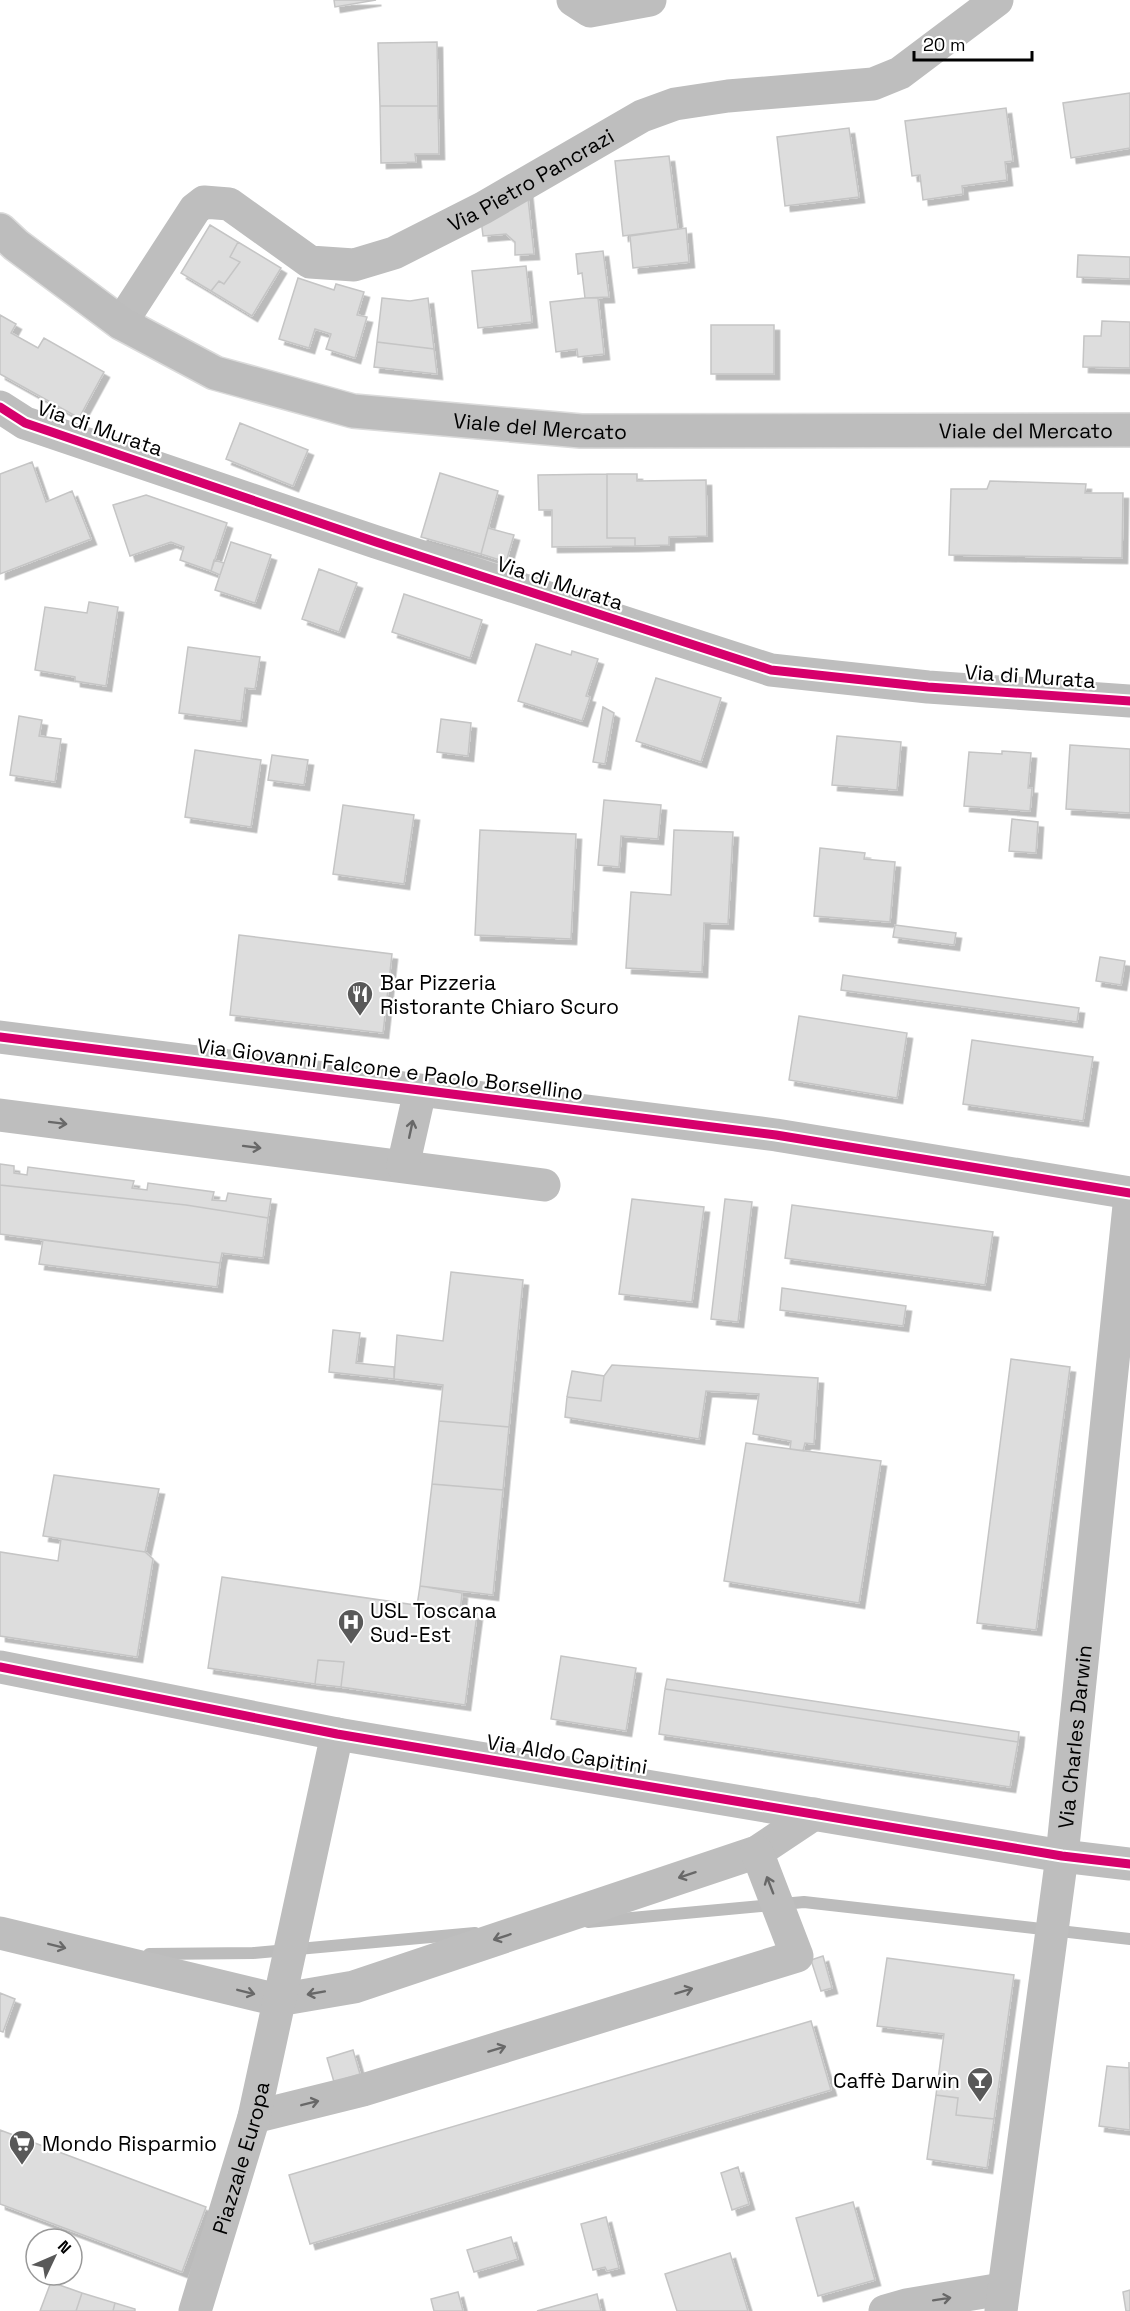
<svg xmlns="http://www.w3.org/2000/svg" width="1130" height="2311" font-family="'Space Grotesk',sans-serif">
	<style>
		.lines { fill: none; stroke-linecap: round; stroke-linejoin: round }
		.stream { stroke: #bcbcbc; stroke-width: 12 }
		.building { fill: #ddd; stroke: #c5c5c5; stroke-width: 1.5; filter: url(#shadow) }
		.major-casing { stroke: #dbdbdb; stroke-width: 36 }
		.minor { stroke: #bebebe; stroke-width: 33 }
		.major { stroke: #bdbdbd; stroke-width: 33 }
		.cycleway-casing { stroke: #fff; stroke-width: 13 }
		.cycleway { stroke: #d6006c; stroke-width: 9 }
		.oneway { stroke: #686868 }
		.labels { text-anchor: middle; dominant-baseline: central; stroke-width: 4.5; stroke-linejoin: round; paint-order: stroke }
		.street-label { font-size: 21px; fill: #000; stroke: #fff }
		.poi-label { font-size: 21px; fill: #000; stroke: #fff; text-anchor: start }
	</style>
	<defs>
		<filter id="shadow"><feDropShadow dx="5.5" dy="5.5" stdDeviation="0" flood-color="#0004"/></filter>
	</defs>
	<rect width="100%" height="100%" fill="#fff"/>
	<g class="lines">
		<path class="stream" d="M 588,1922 L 804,1902 L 1130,1939
			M 149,1954 L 253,1953 L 475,1933"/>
	</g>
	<path class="building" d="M 334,0 L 376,0 L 335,7 Z
		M 437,42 L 438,106 L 380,106 L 378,43 Z
		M 1130,93 L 1130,148 L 1071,158 L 1063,103 Z
		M 380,106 L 438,106 L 439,154 L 415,154 L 416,162 L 381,163 Z
		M 1006,108 L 1013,161 L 1005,162 L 1007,180 L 962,186 L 963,194 L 923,200 L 920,175 L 912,176 L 905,121 Z
		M 849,128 L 859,197 L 785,206 L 777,137 Z
		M 669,156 L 678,229 L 623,236 L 615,161 Z
		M 527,189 L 534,254 L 515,255 L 515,242 L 506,234 L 483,236 L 481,219 Z
		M 210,225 L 238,242 L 230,257 L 240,262 L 224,284 L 219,281 L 211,291 L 181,273 Z
		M 686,228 L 689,262 L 633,268 L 630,236 Z
		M 238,242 L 281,268 L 252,316 L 211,291 L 219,281 L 224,284 L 240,262 L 230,257 Z
		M 603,251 L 609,297 L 585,298 L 582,273 L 578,274 L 576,254 Z
		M 1078,255 L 1130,257 L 1130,279 L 1077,277 Z
		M 526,266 L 532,322 L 478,328 L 472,271 Z
		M 298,278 L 334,290 L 336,284 L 364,292 L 357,315 L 367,317 L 355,358 L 326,349 L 331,334 L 315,329 L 309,348 L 279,339 Z
		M 382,298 L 410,301 L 428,298 L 434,349 L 377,342 Z
		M 585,298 L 598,298 L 604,354 L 578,357 L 577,349 L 556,352 L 550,302 Z
		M 0,315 L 16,324 L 11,333 L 38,348 L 44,338 L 104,372 L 79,418 L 0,374 Z
		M 1102,321 L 1130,322 L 1130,368 L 1083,367 L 1084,336 L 1101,336 Z
		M 711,325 L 774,325 L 774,374 L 711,374 Z
		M 377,342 L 434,349 L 437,374 L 374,367 Z
		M 240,423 L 308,450 L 293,486 L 226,459 Z
		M 32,462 L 46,502 L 72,491 L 91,539 L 0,574 L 0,474 Z
		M 440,473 L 498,491 L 481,554 L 421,537 Z
		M 607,474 L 607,538 L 635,538 L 635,546 L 552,547 L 552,510 L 539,510 L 538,475 Z
		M 607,474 L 637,474 L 637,481 L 706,480 L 707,536 L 669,537 L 669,545 L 635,546 L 635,538 L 607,538 Z
		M 990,481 L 1086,484 L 1085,493 L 1123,493 L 1122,558 L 949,555 L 951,489 L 987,489 Z
		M 146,495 L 227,523 L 211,571 L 180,560 L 184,547 L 171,542 L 130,556 L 113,505 Z
		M 488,528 L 514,535 L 506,562 L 481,554 Z
		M 231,542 L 271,555 L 255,603 L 215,590 Z
		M 214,560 L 224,563 L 220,575 L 211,571 Z
		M 319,569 L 357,583 L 339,632 L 302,619 Z
		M 404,594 L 482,620 L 470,658 L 392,632 Z
		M 89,602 L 118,607 L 106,686 L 75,681 L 75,677 L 35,670 L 45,607 L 87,613 Z
		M 536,644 L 571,655 L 572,651 L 598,659 L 586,696 L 590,697 L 582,721 L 518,701 Z
		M 188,647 L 260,657 L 255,689 L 245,688 L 241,721 L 179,713 Z
		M 656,678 L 721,698 L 701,762 L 636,741 Z
		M 603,707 L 614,713 L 605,764 L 593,762 Z
		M 19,716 L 42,720 L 39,736 L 61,739 L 55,782 L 10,775 Z
		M 441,719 L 471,723 L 468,756 L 437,752 Z
		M 837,736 L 901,742 L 897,790 L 832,785 Z
		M 1070,745 L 1130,749 L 1130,813 L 1066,809 Z
		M 195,750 L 261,760 L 251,827 L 185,817 Z
		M 1002,751 L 1031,753 L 1028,788 L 1032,788 L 1030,811 L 964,806 L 969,752 L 1002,754 Z
		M 272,755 L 308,760 L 304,785 L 268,780 Z
		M 604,800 L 661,805 L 658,839 L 621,836 L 619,867 L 598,865 Z
		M 343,805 L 414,815 L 404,884 L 333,874 Z
		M 1012,819 L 1038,822 L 1036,853 L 1009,851 Z
		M 480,830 L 576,834 L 571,939 L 475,935 Z
		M 674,830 L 733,832 L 728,924 L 704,923 L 702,972 L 626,968 L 631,892 L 671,895 Z
		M 820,848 L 865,853 L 864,859 L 895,862 L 890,922 L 814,916 Z
		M 895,925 L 956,933 L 954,945 L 893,937 Z
		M 239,935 L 392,954 L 383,1033 L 230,1015 Z
		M 1100,957 L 1125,961 L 1121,985 L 1096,981 Z
		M 843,975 L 1079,1008 L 1077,1022 L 841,990 Z
		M 799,1016 L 907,1033 L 897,1098 L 789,1080 Z
		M 972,1040 L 1093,1057 L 1083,1121 L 963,1104 Z
		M 0,1164 L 14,1166 L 14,1173 L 27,1175 L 28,1167 L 134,1181 L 132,1188 L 147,1190 L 148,1183 L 214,1192 L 212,1200 L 226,1201 L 228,1193 L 271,1199 L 268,1218 L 186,1205 L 0,1185 Z
		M 0,1185 L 186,1205 L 268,1218 L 263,1258 L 222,1253 L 220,1263 L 0,1234 Z
		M 632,1199 L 704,1207 L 692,1302 L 619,1294 Z
		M 725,1199 L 752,1202 L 738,1322 L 711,1319 Z
		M 792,1205 L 993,1232 L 985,1285 L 785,1258 Z
		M 43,1240 L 220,1263 L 217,1287 L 39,1264 Z
		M 451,1272 L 523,1280 L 509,1427 L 439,1421 L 443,1385 L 394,1379 L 397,1335 L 443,1341 Z
		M 782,1288 L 906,1306 L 903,1326 L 780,1310 Z
		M 333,1330 L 360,1333 L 356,1363 L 394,1367 L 394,1379 L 329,1372 Z
		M 1011,1359 L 1070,1367 L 1036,1630 L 977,1623 Z
		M 612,1365 L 818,1378 L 814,1444 L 805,1443 L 803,1451 L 790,1449 L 791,1441 L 753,1434 L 759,1394 L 706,1391 L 699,1439 L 565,1417 L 567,1397 L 601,1401 L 604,1376 Z
		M 572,1371 L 604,1376 L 601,1401 L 567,1397 Z
		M 439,1421 L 509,1427 L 503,1490 L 432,1484 Z
		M 746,1443 L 881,1461 L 859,1603 L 724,1581 Z
		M 54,1475 L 159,1489 L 145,1552 L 43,1536 Z
		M 432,1484 L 503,1490 L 493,1595 L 420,1586 Z
		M 61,1539 L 145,1552 L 153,1559 L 137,1657 L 0,1636 L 0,1552 L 58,1561 Z
		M 222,1577 L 477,1614 L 465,1705 L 341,1687 L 344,1662 L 318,1660 L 315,1684 L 208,1668 Z
		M 420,1586 L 462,1593 L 460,1613 L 417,1606 Z
		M 561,1656 L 636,1668 L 626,1731 L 551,1719 Z
		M 318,1660 L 344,1662 L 341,1687 L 315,1684 Z
		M 667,1679 L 1019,1732 L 1018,1742 L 665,1689 Z
		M 665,1689 L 1018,1742 L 1010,1787 L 659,1734 Z
		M 823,1956 L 832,1988 L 821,1991 L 811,1960 Z
		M 887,1958 L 1014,1975 L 994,2119 L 956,2115 L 958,2098 L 936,2095 L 944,2034 L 877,2026 Z
		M 0,1993 L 15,1999 L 3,2032 L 0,2031 Z
		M 811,2021 L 831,2090 L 310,2244 L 289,2175 Z
		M 353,2050 L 360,2074 L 334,2082 L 327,2058 Z
		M 1129,2062 L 1130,2130 L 1099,2126 L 1107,2066 L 1129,2068 Z
		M 936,2095 L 958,2098 L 956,2115 L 994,2119 L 987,2168 L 927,2159 Z
		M 0,2130 L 206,2207 L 182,2272 L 0,2204 Z
		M 738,2167 L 749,2204 L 732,2210 L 721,2173 Z
		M 853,2202 L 875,2280 L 818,2296 L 796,2218 Z
		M 606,2217 L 619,2268 L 607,2271 L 605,2267 L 593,2270 L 581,2224 Z
		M 511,2237 L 518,2259 L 474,2272 L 467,2250 Z
		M 730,2253 L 748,2311 L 677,2311 L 665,2274 Z
		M 51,2282 L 82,2293 L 76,2311 L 40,2311 Z
		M 1130,2290 L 1130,2311 L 1126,2311 L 1123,2292 Z
		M 458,2292 L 463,2311 L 434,2311 L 431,2299 Z
		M 82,2293 L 115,2303 L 113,2311 L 76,2311 Z
		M 597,2294 L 601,2311 L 537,2311 Z
		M 115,2303 L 135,2309 L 135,2311 L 113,2311 Z"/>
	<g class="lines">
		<g class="major-casing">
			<g id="major">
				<path id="s4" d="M 0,230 L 16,245 L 121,323 L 215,373 L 353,411 L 581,431 L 1130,430"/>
			</g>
		</g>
		<g class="minor">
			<path d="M 573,0 L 590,11 L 650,0"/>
			<path id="s1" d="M 121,323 L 195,209 L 204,202 L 229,204 L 310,262 L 354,265 L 394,253 L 483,208 L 642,116 L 675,104 L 728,96 L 873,84 L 900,73 L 997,0"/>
			<path d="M 0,407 L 25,423 L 376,542 L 771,670 L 928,687 L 1130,701"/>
			<path d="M 0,1037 L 776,1135 L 1130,1193"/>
			<path d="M 0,1115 L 544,1185"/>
			<path d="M 403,1166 L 420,1091"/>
			<path d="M 0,1667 L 337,1734 L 1062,1856 L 1130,1864"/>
			<path d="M 0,1933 L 278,2000 L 354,1987 L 757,1852 L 814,1814"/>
			<path d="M 254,2117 L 363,2090 L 797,1956 L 757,1852"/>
			<path id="s2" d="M 195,2311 L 254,2117 L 337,1734"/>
			<path d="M 885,2311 L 906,2305 L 1002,2289"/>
			<path id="s3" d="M 1001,2311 L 1062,1856 L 1130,1196"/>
		</g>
		<use href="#major" class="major"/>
		<g class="cycleway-casing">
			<path id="cycleway" d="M 0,407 L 25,423 L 376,542 L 771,670 L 928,687 L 1130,701
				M 0,1037 L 776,1135 L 1130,1193
				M 0,1667 L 337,1734 L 1062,1856 L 1130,1864"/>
		</g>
		<use href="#cycleway" class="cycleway"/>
	</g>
	<defs><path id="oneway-shaft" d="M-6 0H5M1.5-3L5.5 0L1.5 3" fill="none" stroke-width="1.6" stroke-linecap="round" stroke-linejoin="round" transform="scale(1.5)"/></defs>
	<g class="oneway">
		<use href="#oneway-shaft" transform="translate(58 1123) rotate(7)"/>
		<use href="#oneway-shaft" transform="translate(411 1129) rotate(-78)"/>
		<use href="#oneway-shaft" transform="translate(252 1147) rotate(7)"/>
		<use href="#oneway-shaft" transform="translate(687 1875) rotate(162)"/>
		<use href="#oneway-shaft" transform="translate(770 1885) rotate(-111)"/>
		<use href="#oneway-shaft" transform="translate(502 1937) rotate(162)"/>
		<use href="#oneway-shaft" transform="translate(57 1946) rotate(14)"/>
		<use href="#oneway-shaft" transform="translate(684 1991) rotate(-17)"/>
		<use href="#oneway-shaft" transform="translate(246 1992) rotate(14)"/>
		<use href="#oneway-shaft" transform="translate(316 1993) rotate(170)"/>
		<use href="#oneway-shaft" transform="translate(497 2049) rotate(-17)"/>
		<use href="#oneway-shaft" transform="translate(310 2103) rotate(-14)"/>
		<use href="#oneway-shaft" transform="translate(942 2299) rotate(-9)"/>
	</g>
	<defs>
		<g id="restaurant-pin" transform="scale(1.35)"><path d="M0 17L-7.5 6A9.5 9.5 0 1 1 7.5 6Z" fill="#595959" stroke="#fff"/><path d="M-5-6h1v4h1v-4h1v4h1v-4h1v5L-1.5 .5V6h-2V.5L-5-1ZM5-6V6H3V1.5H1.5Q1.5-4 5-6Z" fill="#fff"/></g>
		<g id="hospital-pin" transform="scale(1.35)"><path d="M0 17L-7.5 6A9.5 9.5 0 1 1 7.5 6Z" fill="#595959" stroke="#fff"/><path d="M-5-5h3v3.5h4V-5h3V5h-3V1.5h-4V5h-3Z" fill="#fff"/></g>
		<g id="bar-pin" transform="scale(1.35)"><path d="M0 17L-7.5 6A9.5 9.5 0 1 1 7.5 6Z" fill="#595959" stroke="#fff"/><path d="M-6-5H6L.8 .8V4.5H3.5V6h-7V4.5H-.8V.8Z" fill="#fff"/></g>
		<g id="supermarket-pin" transform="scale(1.35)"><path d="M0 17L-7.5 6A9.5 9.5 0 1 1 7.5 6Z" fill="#595959" stroke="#fff"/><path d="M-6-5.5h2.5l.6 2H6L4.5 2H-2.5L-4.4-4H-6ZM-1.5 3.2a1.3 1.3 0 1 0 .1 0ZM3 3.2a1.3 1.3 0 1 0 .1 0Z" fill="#fff"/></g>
	</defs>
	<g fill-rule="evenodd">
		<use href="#restaurant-pin" x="360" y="994"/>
		<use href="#hospital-pin" x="351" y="1622"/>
		<use href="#bar-pin" x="980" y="2080"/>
		<use href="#supermarket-pin" x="22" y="2143"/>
	</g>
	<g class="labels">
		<g class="street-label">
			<text stroke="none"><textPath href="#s1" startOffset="513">Via Pietro Pancrazi</textPath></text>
			<text stroke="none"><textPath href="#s4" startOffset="590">Viale del Mercato</textPath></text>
			<text transform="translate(100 428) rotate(19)">Via di Murata</text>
			<text stroke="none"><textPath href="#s4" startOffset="1076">Viale del Mercato</textPath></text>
			<text transform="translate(560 583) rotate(18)">Via di Murata</text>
			<text transform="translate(1030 676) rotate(4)">Via di Murata</text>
			<text transform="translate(390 1069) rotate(7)">Via Giovanni Falcone e Paolo Borsellino</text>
			<text stroke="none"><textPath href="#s3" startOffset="579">Via Charles Darwin</textPath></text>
			<text transform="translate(567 1754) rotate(9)">Via Aldo Capitini</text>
			<text stroke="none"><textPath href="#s2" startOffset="160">Piazzale Europa</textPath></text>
		</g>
		<g class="poi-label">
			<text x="380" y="982">Bar Pizzeria<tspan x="380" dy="24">Ristorante Chiaro Scuro</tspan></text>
			<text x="370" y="1610">USL Toscana<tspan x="370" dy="24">Sud-Est</tspan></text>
			<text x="960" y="2080" text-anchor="end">Caffè Darwin</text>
			<text x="42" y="2143">Mondo Risparmio</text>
		</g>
	</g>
	<g transform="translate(54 2257) rotate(46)"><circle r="28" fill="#ffffff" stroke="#999999" stroke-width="1.5"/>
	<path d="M0-4.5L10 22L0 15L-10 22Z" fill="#595959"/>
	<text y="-9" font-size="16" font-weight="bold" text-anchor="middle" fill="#000000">N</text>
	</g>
	<path d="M914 51v9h118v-9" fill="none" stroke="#000000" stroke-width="3"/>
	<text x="923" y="51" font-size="18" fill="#000000" stroke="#ffffff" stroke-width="4.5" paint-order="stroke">20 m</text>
</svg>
